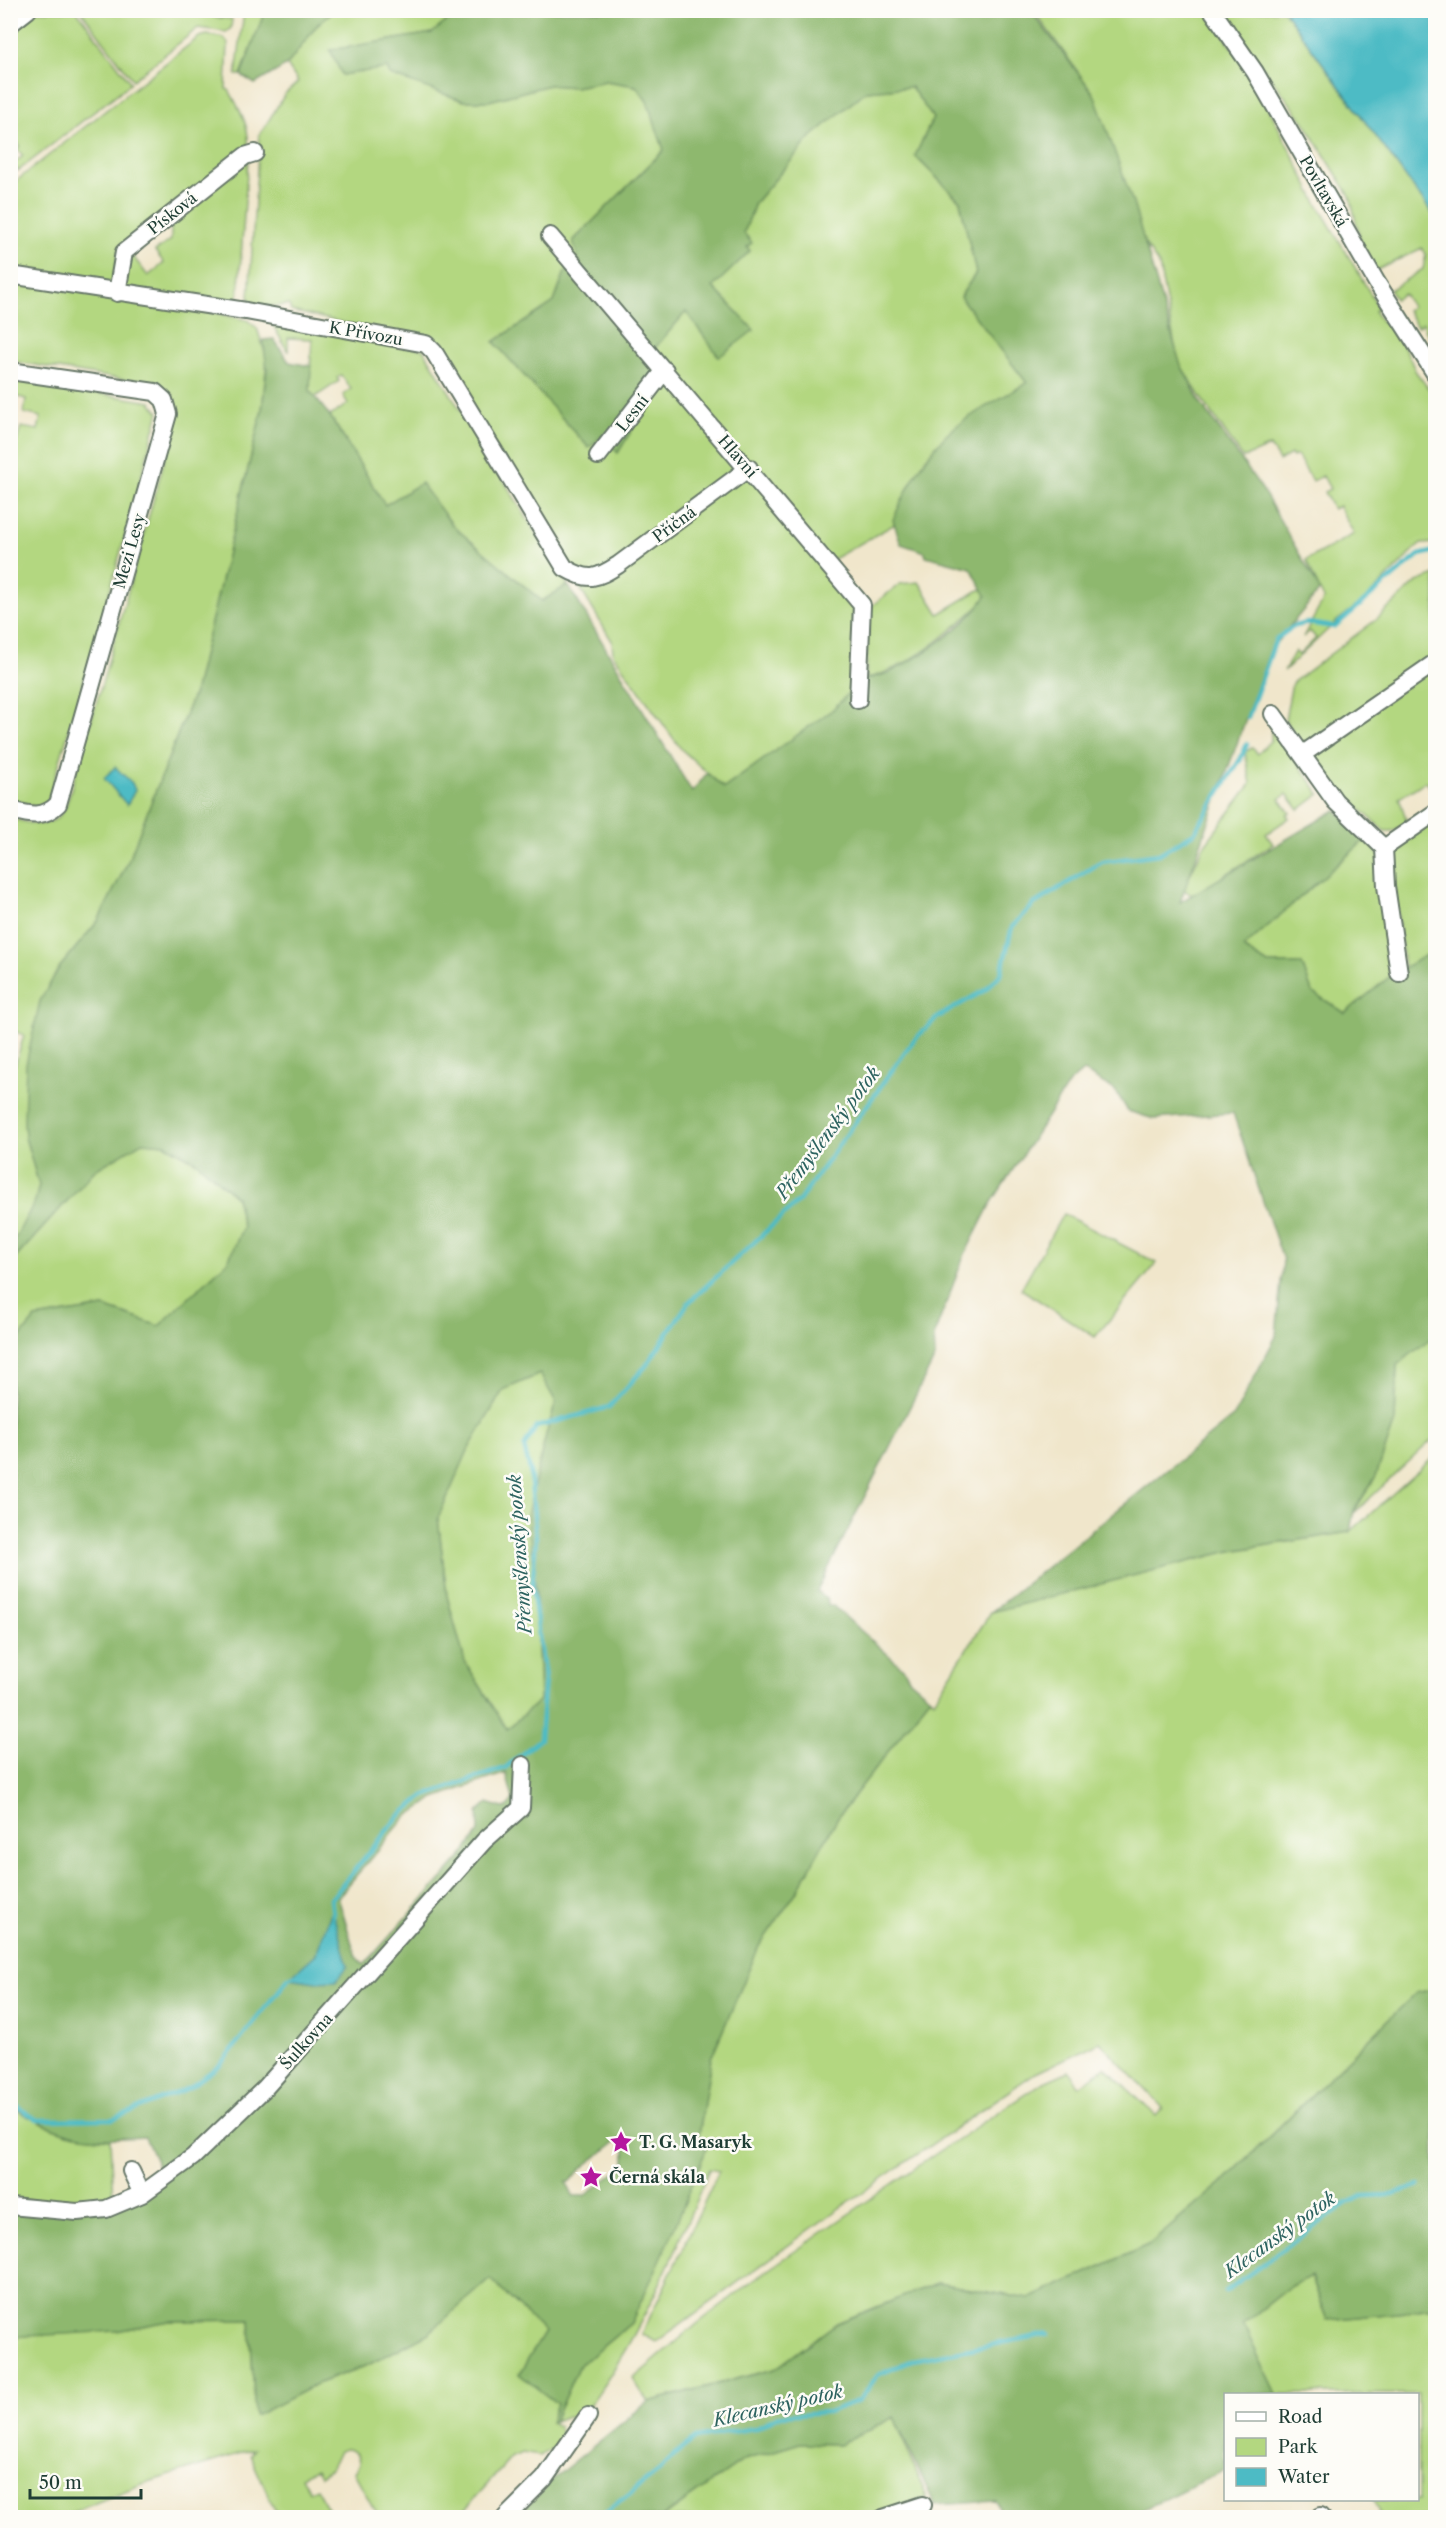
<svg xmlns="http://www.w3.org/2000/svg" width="1446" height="2528" font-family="'Libre Caslon Text',serif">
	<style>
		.green { fill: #b3d780; stroke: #698a5a; stroke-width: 1.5 }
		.forest { fill: #8eb86e; stroke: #567a51; stroke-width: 1.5; fill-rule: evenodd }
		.water { fill: #4dbbc5; stroke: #367c7c; stroke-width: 1.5 }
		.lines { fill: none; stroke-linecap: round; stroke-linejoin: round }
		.stream { stroke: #4dbbc5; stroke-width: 4.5 }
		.street-casing { stroke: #687869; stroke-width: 20 }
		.street { stroke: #fff; stroke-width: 16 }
		.labels { text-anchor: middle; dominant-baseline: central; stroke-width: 5; stroke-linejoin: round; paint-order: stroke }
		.street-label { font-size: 16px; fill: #1f3d34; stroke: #fdfcf7 }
		.poi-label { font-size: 16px; font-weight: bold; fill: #1f3d34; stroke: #fdfcf7; text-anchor: start }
		.water-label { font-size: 18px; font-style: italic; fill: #2d6360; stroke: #fdfcf7 }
	</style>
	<rect width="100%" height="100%" fill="#fdfcf7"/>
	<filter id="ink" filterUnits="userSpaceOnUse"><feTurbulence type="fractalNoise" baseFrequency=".0167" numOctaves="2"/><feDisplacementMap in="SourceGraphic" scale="12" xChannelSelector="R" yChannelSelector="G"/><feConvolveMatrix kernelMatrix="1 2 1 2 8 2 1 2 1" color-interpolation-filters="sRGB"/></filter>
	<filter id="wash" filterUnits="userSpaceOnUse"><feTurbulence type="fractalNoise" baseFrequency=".008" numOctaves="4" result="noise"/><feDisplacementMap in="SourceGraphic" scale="24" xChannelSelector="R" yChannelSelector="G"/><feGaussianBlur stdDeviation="1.35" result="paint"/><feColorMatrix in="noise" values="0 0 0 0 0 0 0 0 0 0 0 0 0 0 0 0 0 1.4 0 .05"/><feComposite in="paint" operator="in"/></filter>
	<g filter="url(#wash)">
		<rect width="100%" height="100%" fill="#f0e6cb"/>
		<path class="green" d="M 33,11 L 77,11 L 131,83 L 18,171 L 12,164 L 23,156 L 17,149 L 20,146 L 13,137 L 11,139 L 11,28 Z
			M 81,11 L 213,11 L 213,17 L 232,19 L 231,28 L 226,32 L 198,28 L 133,80 Z
			M 244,11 L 265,11 L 241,75 L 236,75 Z
			M 333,11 L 459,11 L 433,33 L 331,50 L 342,75 L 387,68 L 390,75 L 464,101 L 489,101 L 549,85 L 575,87 L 606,81 L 636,86 L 647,101 L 664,150 L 573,241 L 579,262 L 565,272 L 554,302 L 494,342 L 588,447 L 602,435 L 618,452 L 662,379 L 654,349 L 686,311 L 753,331 L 713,287 L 750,251 L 747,247 L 744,233 L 755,203 L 811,137 L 866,91 L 911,87 L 933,118 L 915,156 L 960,201 L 976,273 L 960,297 L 1027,383 C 1003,397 978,410 956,427 C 927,450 903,489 895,524 L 833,559 L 854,600 L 851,683 L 848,694 L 832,710 L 724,788 L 681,749 L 613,654 L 612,641 L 431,342 L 291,311 L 289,305 L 255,307 L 249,299 L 259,136 L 285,94 L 298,82 L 287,65 L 318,24 Z
			M 1034,11 L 1208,11 L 1257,85 L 1318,205 L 1379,308 L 1374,311 L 1382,322 L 1387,320 L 1406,350 L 1416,372 L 1435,397 L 1435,543 L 1421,544 L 1414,550 L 1367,598 L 1338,620 L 1284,671 L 1295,651 L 1299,655 L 1316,638 L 1310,631 L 1303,637 L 1324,599 L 1306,560 L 1354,534 L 1339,506 L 1333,509 L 1324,492 L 1330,489 L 1323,476 L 1312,481 L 1297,455 L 1293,457 L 1291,454 L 1279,461 L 1270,446 L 1243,458 L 1201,398 L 1178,361 L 1159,265 L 1129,220 L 1094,94 Z
			M 1221,11 L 1284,11 L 1435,217 L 1435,347 L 1424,328 L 1425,327 L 1423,323 L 1417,327 L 1407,310 L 1412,307 L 1404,294 L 1395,299 L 1390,290 L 1423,269 L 1426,254 L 1422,248 L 1375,271 L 1363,251 L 1350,196 L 1306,125 Z
			M 207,35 L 224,38 L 228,43 L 226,89 L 229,90 C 240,110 250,126 248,148 L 119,248 L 113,281 L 108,285 L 11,269 L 11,185 L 199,37 Z
			M 248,160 L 238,299 L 232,304 L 124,288 L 128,250 L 148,276 L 164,263 L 155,251 L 171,240 L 171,216 Z
			M 10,280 L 207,311 L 247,320 L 257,328 L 267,359 L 262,410 L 195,690 L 128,862 L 98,921 L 59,968 L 25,1137 L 39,1185 L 36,1201 L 13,1243 L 10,1241 L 11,1064 L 15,1065 L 24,1035 L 11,1030 L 11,818 C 32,825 54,831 66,806 L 104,677 L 177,415 C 176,399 170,391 156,385 L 11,361 Z
			M 272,323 L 423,349 L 568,585 L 542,601 L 453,526 L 446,516 L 385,505 L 330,416 L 348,404 L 343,395 L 351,389 L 341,375 L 337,378 L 339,381 L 315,397 L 309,391 L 312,339 L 288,338 L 288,352 Z
			M 10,379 L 151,402 L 159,412 L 104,612 L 48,801 L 36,807 L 11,799 L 10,440 L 17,441 L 21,427 L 38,430 L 41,417 L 24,413 L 26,399 L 11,395 Z
			M 1435,575 L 1436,765 L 1431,768 L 1435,775 L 1435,795 L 1426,781 L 1399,798 L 1408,824 L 1392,831 L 1385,831 L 1346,797 L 1343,799 L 1285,720 L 1292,683 L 1377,619 L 1417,582 Z
			M 919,582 L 939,614 L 977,591 L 983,589 L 987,596 L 982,603 C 946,635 913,666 866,679 L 869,608 L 900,584 Z
			M 1271,731 L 1286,747 L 1320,794 L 1299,810 L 1287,794 L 1280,799 L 1290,813 L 1287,815 L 1289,818 L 1266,834 L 1273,844 L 1193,896 L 1183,889 L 1204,846 L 1251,784 L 1245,752 L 1252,748 L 1258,754 L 1271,740 Z
			M 1435,819 L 1435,950 L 1404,968 L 1390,851 Z
			M 1366,839 L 1380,856 L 1393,974 L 1345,1013 L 1312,992 L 1302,964 L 1268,964 L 1243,948 Z
			M 142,1141 L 165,1144 L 197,1162 L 236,1197 L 243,1227 L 228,1261 L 159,1326 L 104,1307 L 36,1318 L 11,1348 L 11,1263 L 95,1170 Z
			M 1063,1214 L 1157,1263 L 1095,1337 L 1021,1289 Z
			M 1435,1335 L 1435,1437 L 1352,1515 L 1376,1476 L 1395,1421 L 1397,1365 Z
			M 540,1374 L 556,1402 L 546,1435 L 527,1515 L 536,1592 L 540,1700 L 507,1729 L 465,1662 L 447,1596 L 438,1518 L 469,1448 L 503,1390 Z
			M 1435,1456 L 1435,1989 L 1416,1993 L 1225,2180 L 1150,2244 L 1029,2299 L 937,2283 L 837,2323 L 775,2369 L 648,2402 L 633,2379 L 697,2324 L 762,2274 L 937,2153 L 1042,2083 L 1069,2071 L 1080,2086 L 1105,2067 L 1156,2116 L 1163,2108 L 1100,2042 L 1035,2073 L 834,2212 L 656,2342 L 642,2334 L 719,2171 L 709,2169 C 674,2255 638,2343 580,2418 L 567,2416 L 554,2421 L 578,2367 L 631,2323 L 699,2135 L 711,2058 L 759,1946 L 797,1891 L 838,1817 L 930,1697 L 934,1700 L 991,1612 L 1226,1552 L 1350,1532 Z
			M 10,2106 C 46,2128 68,2136 110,2139 L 113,2201 L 101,2206 L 11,2199 Z
			M 1310,2275 L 1328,2320 L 1435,2309 L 1435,2517 L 1377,2517 L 1379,2512 L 1373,2500 L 1418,2500 L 1418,2394 L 1276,2394 L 1243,2324 L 1291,2286 Z
			M 490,2279 L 545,2332 L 557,2404 L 550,2422 L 558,2426 L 564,2441 L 540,2456 L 522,2453 L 512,2457 L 458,2517 L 386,2517 L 376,2513 L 354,2472 L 359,2464 C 359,2455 354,2449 345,2449 L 339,2451 L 330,2470 L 320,2476 L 316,2469 L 301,2476 L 309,2491 L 316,2488 L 333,2517 L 278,2517 L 250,2455 L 254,2449 L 142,2484 L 61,2517 L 11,2517 L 10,2337 L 75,2332 L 116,2331 L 169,2321 L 250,2320 L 255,2415 L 319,2383 L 368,2365 L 429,2333 Z
			M 894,2417 L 927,2498 L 867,2517 L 662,2518 L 744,2460 L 800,2443 L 839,2444 Z"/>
		<path class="forest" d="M 265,11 L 333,11 L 318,24 L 287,65 L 255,84 L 241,75 Z
			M 459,11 L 1031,11 L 1094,94 L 1133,203 L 1180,363 L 1200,402 L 1262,489 L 1320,590 L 1271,649 L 1180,902 L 1336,810 L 1366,839 L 1243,948 L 1268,964 L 1302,964 L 1312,992 L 1345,1013 L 1393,974 L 1435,950 L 1435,1335 L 1397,1365 L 1395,1421 L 1376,1476 L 1354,1510 L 1350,1532 L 1230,1551 L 991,1612 L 1234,1416 L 1276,1336 L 1283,1260 L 1233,1113 L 1154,1119 L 1128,1111 L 1115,1090 L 1083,1071 L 1069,1083 L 990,1205 L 964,1256 L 934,1335 L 935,1357 L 817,1591 L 827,1600 L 828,1605 L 833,1606 L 903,1668 L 910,1680 L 930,1697 L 838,1817 L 797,1891 L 759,1946 L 711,2058 L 699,2135 L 706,2150 L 670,2239 L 631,2323 L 578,2367 L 554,2421 L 550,2422 L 557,2404 L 519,2374 L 545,2332 L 490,2279 L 429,2333 L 368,2365 L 319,2383 L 255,2416 L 250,2320 L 169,2321 L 116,2331 L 11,2337 L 11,2199 L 74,2208 L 113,2201 L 161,2173 L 145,2137 C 87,2141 60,2137 11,2106 L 11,1348 L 36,1318 L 104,1307 L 159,1326 L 228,1261 L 243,1227 L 236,1197 L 197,1162 L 165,1144 L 142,1142 L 95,1170 L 11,1263 L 11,1246 L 35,1201 L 39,1185 L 25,1137 L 24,1122 L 26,1064 L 40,1001 L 59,968 L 98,921 L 128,862 L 195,690 L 262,410 L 267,368 L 263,340 L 274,339 L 289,362 L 311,366 L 310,391 L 330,416 L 385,505 L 421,483 L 453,526 L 542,601 L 568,585 L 692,792 L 707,773 L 724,788 L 832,710 L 848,694 L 851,683 C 864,679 880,677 892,671 C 923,655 968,625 986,596 L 971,568 L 926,556 L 925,552 L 901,544 L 893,520 C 907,487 928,450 955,427 C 977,410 1003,397 1027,383 L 960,297 L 976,273 L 960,201 L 915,156 L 933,118 L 911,87 L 866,91 L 811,137 L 755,203 L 744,233 L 752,243 L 747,247 L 750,251 L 713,287 L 754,330 L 719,357 L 686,312 L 654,349 L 662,380 L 618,453 L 602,436 L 589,448 L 494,342 L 554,302 L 565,272 L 579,262 L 573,241 L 664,150 L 647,101 L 636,86 L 606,81 L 575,87 L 549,85 L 489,101 L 464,101 L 390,75 L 387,68 L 342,75 L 330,50 L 432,33 ZM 540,1374 L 556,1402 L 546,1435 L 527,1515 L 536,1592 L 540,1700 L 507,1729 L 465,1662 L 447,1596 L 438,1518 L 469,1448 L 503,1390 ZM 506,1773 L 513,1799 L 506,1809 L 488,1803 L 478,1812 L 479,1832 L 463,1855 L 364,1965 L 356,1957 L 338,1897 L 405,1818 L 435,1798 ZM 618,2140 L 625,2148 L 625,2165 L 584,2196 L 573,2196 L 566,2182 L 569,2182 L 581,2169 Z
			M 1435,1989 L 1435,2309 L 1328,2320 L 1311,2276 L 1291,2286 L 1243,2324 L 1276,2394 L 1226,2394 L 1225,2470 L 1128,2517 L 1003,2517 L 996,2501 L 935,2505 L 894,2417 L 839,2444 L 800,2443 L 744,2460 L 662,2517 L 516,2518 L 553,2479 L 648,2402 L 775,2369 L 837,2323 L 937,2283 L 1029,2299 L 1150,2244 L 1225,2180 L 1416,1993 Z"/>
		<path class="water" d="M 1284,11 L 1435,11 L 1435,217 L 1288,16 Z
			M 115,767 L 132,783 L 135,790 L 127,805 L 104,778 Z
			M 332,1910 L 348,1966 L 336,1981 L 316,1982 L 289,1978 L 316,1954 Z"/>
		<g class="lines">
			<path class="stream" d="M 1248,717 L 1276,639 L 1294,626 L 1308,623 L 1334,627 L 1419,555 L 1436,551
				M 333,1915 L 331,1899 L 398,1817 L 424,1796 L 505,1768 L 540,1739 L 545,1678 L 532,1587 L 536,1538 L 530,1471 L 524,1447 L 536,1427 L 609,1407 L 646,1366 L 688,1303 L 799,1201 L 913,1041 L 938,1017 L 985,990 L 1001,974 L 1012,927 L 1034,904 L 1101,862 L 1159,854 L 1194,833 L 1241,758 L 1247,744
				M 10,2101 L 37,2120 L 113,2119 L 190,2087 L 220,2065 L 289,1978 L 294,1976
				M 1226,2291 L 1347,2203 L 1363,2196 L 1391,2195 L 1420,2185
				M 598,2518 L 660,2470 L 676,2453 L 696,2438 L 755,2428 L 781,2415 L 828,2412 L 859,2400 L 878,2375 L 913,2360 L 1048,2334"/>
		</g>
	</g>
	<g filter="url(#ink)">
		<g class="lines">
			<g class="street-casing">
				<path id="street" d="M 1212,10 L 1255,72 L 1377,283 L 1436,375
					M 10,24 L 28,10
					M 550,236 L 862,605 L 858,700
					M 10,275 L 246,311 L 426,344 L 434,352 L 565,568 C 589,582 596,579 618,565 L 749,468
					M 117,293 L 124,252 L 245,156 L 255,153
					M 10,371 L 155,392 L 164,400 L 168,414 L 58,804 C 43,819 30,815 10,810
					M 598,456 L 665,370
					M 1273,714 L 1335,801 L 1384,848 L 1386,886 L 1399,973
					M 1303,754 L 1436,662
					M 1384,848 L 1436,812
					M 131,2171 L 142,2194
					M 10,2206 L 77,2212 L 106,2209 L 142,2194 L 193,2157 L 265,2088 L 484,1841 L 521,1808 L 523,1765
					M 505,2518 L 544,2479 L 588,2416
					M 883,2518 L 923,2505
					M 1318,2518 L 1321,2516"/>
			</g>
			<use href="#street" class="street"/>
		</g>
	</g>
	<defs>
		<g id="sight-bare" transform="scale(1.8)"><path d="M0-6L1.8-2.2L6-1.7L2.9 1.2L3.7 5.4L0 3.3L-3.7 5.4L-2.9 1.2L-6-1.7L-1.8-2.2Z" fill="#b5179e" stroke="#fdfcf7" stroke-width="2.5" paint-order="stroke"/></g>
	</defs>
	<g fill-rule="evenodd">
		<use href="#sight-bare" x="621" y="2142"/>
		<use href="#sight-bare" x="591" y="2177"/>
	</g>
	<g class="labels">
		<g class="street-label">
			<text transform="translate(1324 191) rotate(60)">Povltavská</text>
			<text transform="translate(172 213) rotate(-38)">Písková</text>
			<text transform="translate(366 333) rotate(10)">K Přívozu</text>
			<text transform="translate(632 413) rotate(-52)">Lesní</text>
			<text transform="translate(738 456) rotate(49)">Hlavní</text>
			<text transform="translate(674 524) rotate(-36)">Příčná</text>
			<text transform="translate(129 551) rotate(-74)">Mezi Lesy</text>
			<text transform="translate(306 2041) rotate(-48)">Šulkovna</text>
		</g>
		<g class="poi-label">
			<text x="639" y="2142">T. G. Masaryk</text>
			<text x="609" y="2177">Černá skála</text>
		</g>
		<g class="water-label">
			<text transform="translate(828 1133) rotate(-53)">Přemyšlenský potok</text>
			<text transform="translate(520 1554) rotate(-94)">Přemyšlenský potok</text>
			<text transform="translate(1280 2235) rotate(-36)">Klecanský potok</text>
			<text transform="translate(778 2406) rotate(-13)">Klecanský potok</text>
		</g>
	</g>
	<rect width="1446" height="2528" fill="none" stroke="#fdfcf7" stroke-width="36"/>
	<rect x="1224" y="2393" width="195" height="108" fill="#fdfcf7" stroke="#a4b0a9" stroke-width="1.5"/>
	<rect x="1236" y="2412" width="30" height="9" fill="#ffffff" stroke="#a4b0a9" stroke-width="1.5"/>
	<text x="1278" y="2423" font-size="18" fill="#1f3d34">Road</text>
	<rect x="1236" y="2438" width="30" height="18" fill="#b3d780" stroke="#a4b0a9" stroke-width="1.5"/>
	<text x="1278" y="2453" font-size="18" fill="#1f3d34">Park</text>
	<rect x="1236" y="2468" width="30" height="18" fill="#4dbbc5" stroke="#a4b0a9" stroke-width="1.5"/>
	<text x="1278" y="2483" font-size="18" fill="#1f3d34">Water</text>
	<path d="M30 2489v9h111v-9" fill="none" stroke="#1f3d34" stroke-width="3"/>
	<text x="39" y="2489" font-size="18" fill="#1f3d34" stroke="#fdfcf7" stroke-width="4.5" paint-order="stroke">50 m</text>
</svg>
